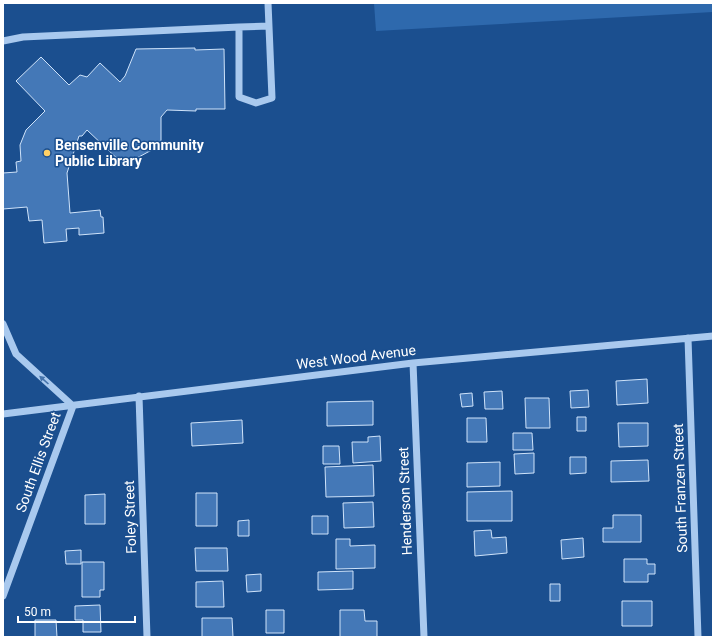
<svg xmlns="http://www.w3.org/2000/svg" width="716" height="640" font-family="Roboto,sans-serif">
	<style>
		.green { fill: #2e69ad }
		.building { fill: #4478b7; stroke: #cfe3fa }
		.lines { fill: none; stroke-linecap: round; stroke-linejoin: round }
		.minor { stroke: #a9c9ee; stroke-width: 7 }
		.oneway { fill: #4674ac }
		.poi-dot { fill: #ffd166; stroke: #1b4f8f; stroke-width: 1.5 }
		.labels { text-anchor: middle; dominant-baseline: central; stroke-width: 3; stroke-linejoin: round; paint-order: stroke }
		.poi-label { font-size: 14px; font-weight: bold; fill: #fff; stroke: #1b4f8f; text-anchor: start }
		.street-label { font-size: 14px; fill: #fff; stroke: #1b4f8f }
	</style>
	<rect width="100%" height="100%" fill="#1b4f8f"/>
	<path class="green" d="M 374,3 L 713,3 L 713,12 L 376,31 Z"/>
	<path class="building" d="M 195,48 L 195,50 L 224,49 L 225,109 L 196,109 L 196,111 L 167,110 L 161,117 L 161,145 L 124,165 L 87,130 L 82,136 L 79,136 L 67,173 L 70,213 L 100,210 L 101,217 L 103,217 L 104,233 L 79,235 L 79,228 L 66,229 L 67,241 L 44,243 L 42,220 L 29,221 L 27,207 L 3,209 L 3,173 L 17,172 L 16,162 L 21,161 L 20,145 L 26,130 L 45,111 L 16,81 L 41,57 L 69,85 L 80,75 L 87,77 L 100,63 L 120,82 L 125,76 L 136,49 Z
		M 647,379 L 648,403 L 617,405 L 616,381 Z
		M 588,390 L 589,407 L 571,408 L 570,391 Z
		M 502,391 L 503,409 L 485,409 L 484,392 Z
		M 472,393 L 473,406 L 462,407 L 460,394 Z
		M 525,398 L 549,398 L 550,428 L 526,428 Z
		M 373,401 L 373,425 L 327,426 L 327,402 Z
		M 577,417 L 586,417 L 586,431 L 577,431 Z
		M 467,418 L 486,418 L 487,442 L 467,442 Z
		M 242,420 L 243,443 L 192,446 L 191,423 Z
		M 618,423 L 648,423 L 648,446 L 619,447 Z
		M 513,433 L 532,433 L 533,450 L 513,450 Z
		M 380,436 L 381,461 L 353,463 L 352,442 L 368,442 L 368,437 Z
		M 323,446 L 339,446 L 340,464 L 323,464 Z
		M 534,453 L 534,473 L 515,474 L 514,454 Z
		M 570,457 L 586,457 L 586,473 L 570,474 Z
		M 648,460 L 649,481 L 611,482 L 611,461 Z
		M 500,462 L 500,486 L 467,487 L 467,463 Z
		M 373,465 L 374,496 L 326,497 L 325,467 Z
		M 512,491 L 512,521 L 467,521 L 467,492 Z
		M 196,493 L 217,493 L 217,526 L 196,526 Z
		M 105,494 L 105,524 L 85,524 L 85,495 Z
		M 373,502 L 374,527 L 344,528 L 343,503 Z
		M 613,515 L 641,515 L 641,542 L 603,542 L 603,528 L 613,528 Z
		M 312,516 L 328,516 L 328,534 L 312,534 Z
		M 249,520 L 249,536 L 238,536 L 238,521 Z
		M 491,530 L 492,538 L 506,537 L 507,553 L 475,556 L 474,531 Z
		M 583,538 L 584,557 L 562,559 L 561,540 Z
		M 336,539 L 350,539 L 350,546 L 375,545 L 375,568 L 336,569 Z
		M 195,548 L 227,548 L 228,571 L 196,571 Z
		M 81,550 L 81,564 L 66,564 L 65,551 Z
		M 624,559 L 647,559 L 647,564 L 655,564 L 655,574 L 648,574 L 648,582 L 624,582 Z
		M 82,562 L 104,562 L 104,590 L 100,590 L 100,597 L 82,597 Z
		M 353,571 L 353,589 L 318,590 L 318,572 Z
		M 261,574 L 261,591 L 247,592 L 246,575 Z
		M 223,581 L 224,607 L 196,607 L 196,582 Z
		M 550,584 L 560,584 L 560,601 L 550,601 Z
		M 622,601 L 652,601 L 652,626 L 622,626 Z
		M 100,605 L 101,632 L 83,632 L 83,620 L 75,620 L 75,606 Z
		M 266,610 L 284,610 L 284,633 L 266,633 Z
		M 340,610 L 364,610 L 365,621 L 377,621 L 377,637 L 340,637 Z
		M 202,618 L 232,618 L 233,637 L 202,637 Z
		M 35,620 L 56,620 L 57,637 L 35,637 Z"/>
	<g class="lines">
		<path class="minor" d="M 268,3 L 272,98 L 256,103 L 239,97 L 239,27 L 269,26
			M 3,41 L 23,37 L 239,27
			M 3,324 L 16,354 L 73,406 L 3,596
			M 688,338 L 698,637
			M 413,363 L 424,637
			M 139,396 L 147,637
			M 3,414 L 413,363 L 713,336"/>
	</g>
	<defs><path id="oneway-solid" d="M-6-.8H1V-3.2L6.5 0L1 3.2V.8H-6Z"/></defs>
	<use class="oneway" href="#oneway-solid" transform="translate(44 380) rotate(-138)"/>
	<circle class="poi-dot" cx="47" cy="153" r="4"/>
	<g class="labels">
		<g class="poi-label">
			<text x="55" y="145">Bensenville Community<tspan x="55" dy="16">Public Library</tspan></text>
		</g>
		<g class="street-label">
			<text transform="translate(356 357) rotate(-7)">West Wood Avenue</text>
			<text transform="translate(38 462) rotate(-70)">South Ellis Street</text>
			<text transform="translate(680 488) rotate(-92)">South Franzen Street</text>
			<text transform="translate(405 501) rotate(-92)">Henderson Street</text>
			<text transform="translate(130 517) rotate(-92)">Foley Street</text>
		</g>
	</g>
	<rect width="716" height="640" fill="none" stroke="#ffffff" stroke-width="8"/>
	<path d="M18 616v6h117v-6" fill="none" stroke="#ffffff" stroke-width="2"/>
	<text x="24" y="616" font-size="12" fill="#ffffff" stroke="#1b4f8f" stroke-width="3" paint-order="stroke">50 m</text>
</svg>
